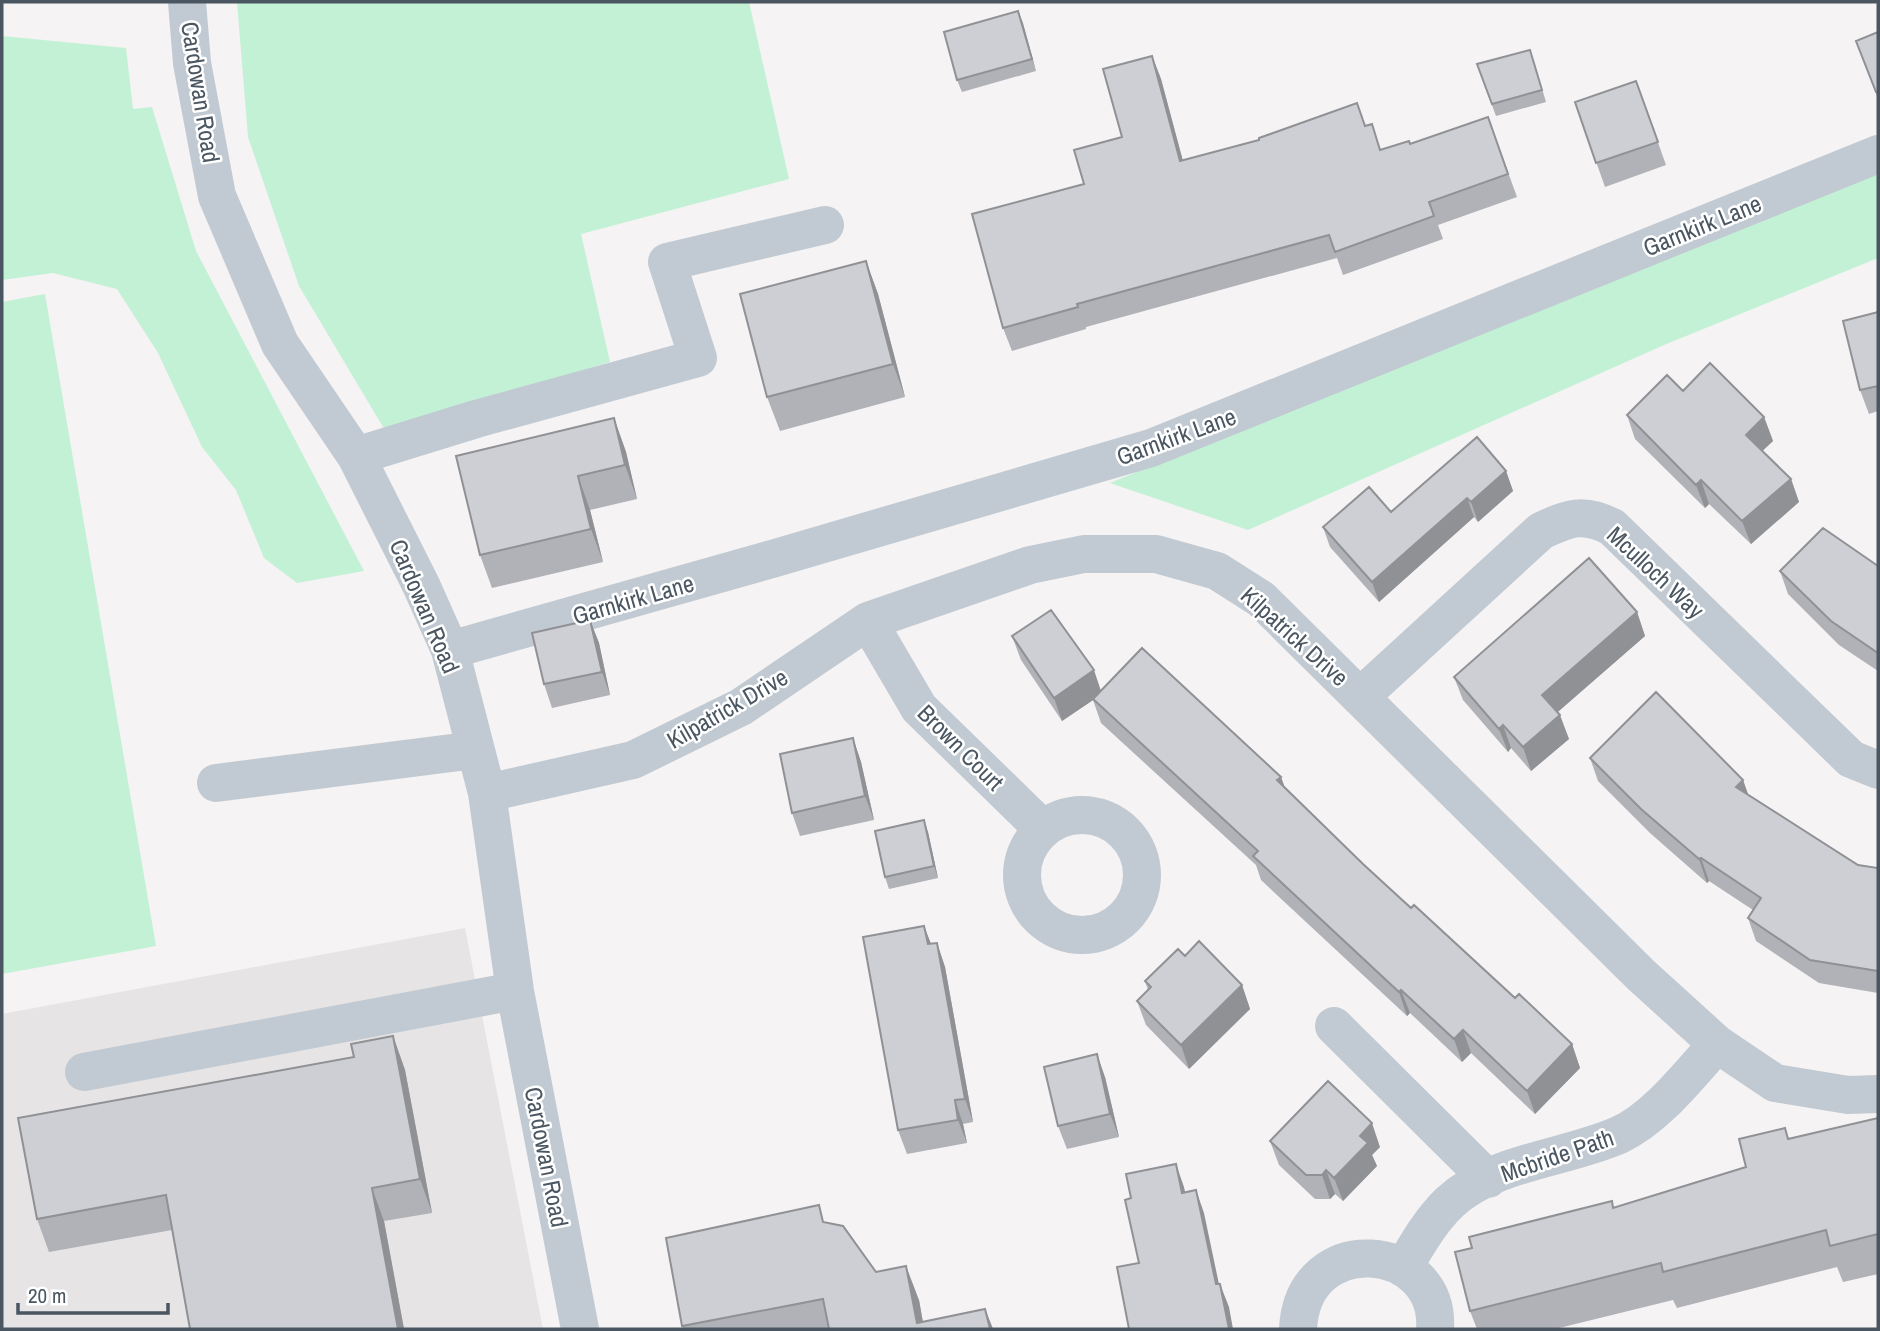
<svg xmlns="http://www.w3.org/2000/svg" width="1880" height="1331" font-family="'Archivo Narrow',sans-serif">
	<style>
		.education { fill: #e6e4e5 }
		.green { fill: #c3f1d5 }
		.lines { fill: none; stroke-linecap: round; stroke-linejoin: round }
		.minor { stroke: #c1cad2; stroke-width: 38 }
		.wall { fill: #b0b2b7 }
		.shaded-wall { fill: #909195 }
		.building { fill: #cdcfd5; stroke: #909195; stroke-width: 2 }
		.labels { text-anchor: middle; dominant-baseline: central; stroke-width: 5; stroke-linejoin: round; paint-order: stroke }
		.street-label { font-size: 24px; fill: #4a5661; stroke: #fff }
	</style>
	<rect width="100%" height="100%" fill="#f5f3f3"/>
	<path class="education" d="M 465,928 L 543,1329 L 2,1329 L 2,1014 Z"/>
	<path class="green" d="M 237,2 L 749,2 L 789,179 L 581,234 L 610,362 L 386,432 L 299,286 L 248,137 Z
		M 2,36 L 126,48 L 133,109 L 152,107 L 196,251 L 364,571 L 297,583 L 264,558 L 236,490 L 202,447 L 158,353 L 117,289 L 53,273 L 2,280 Z
		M 1878,165 L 1878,258 L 1664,345 L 1248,530 L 1110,483 Z
		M 45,294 L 156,946 L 2,974 L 2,302 Z"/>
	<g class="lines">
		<path class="minor" d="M 187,2 L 192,63 L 217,196 L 280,344 L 356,456 L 421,585 L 450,650 L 487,793 L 515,991 L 580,1329
			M 356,456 L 476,419 L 698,358 L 667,262 L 825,225
			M 868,621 L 919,708 L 1043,829
			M 450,650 L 772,559 L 1151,448 L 1878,154
			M 1361,696 L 1541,531 C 1569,518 1583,512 1612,527 L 1851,759 L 1878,770
			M 216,783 L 475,750
			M 487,793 L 633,760 L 741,707 L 868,621 L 1030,565 L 1084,554 L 1156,554 L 1217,571 L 1261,599 L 1641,975 L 1717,1044 L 1775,1083 L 1848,1095 L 1878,1094
			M1022 875a60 60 0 1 1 120 0a60 60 0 1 1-120 0Z
			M 1334,1026 L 1488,1179
			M 84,1072 L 515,991
			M 1403,1268 C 1417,1245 1430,1221 1450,1202 C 1495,1161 1564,1159 1619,1135 C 1656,1118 1689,1075 1717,1044
			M 1298,1329 C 1303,1228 1441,1242 1435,1329"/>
	</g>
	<path class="wall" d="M 1018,11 L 1036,71 L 962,92 L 957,80 Z
		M 1878,32 L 1878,99 L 1856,41 Z
		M 1152,56 L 1161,79 L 1183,161 L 1365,126 L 1381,150 L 1410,144 L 1488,117 L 1517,197 L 1438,225 L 1443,239 L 1343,275 L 1337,258 L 1086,327 L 1086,329 L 1012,351 L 1003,328 L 1084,184 L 1122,137 Z
		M 1534,62 L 1546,102 L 1496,116 L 1477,64 Z
		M 1636,81 L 1666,165 L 1605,187 L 1575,102 Z
		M 866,261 L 878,294 L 905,397 L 780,431 L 767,397 Z
		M 1878,312 L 1878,411 L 1869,414 L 1860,390 Z
		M 1683,391 L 1764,417 L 1773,441 L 1762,451 L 1791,479 L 1799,502 L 1751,544 L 1709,504 L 1705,508 L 1635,439 L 1627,415 Z
		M 614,418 L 626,452 L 637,499 L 590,510 L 603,562 L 492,588 L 480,555 Z
		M 1506,471 L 1513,491 L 1478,522 L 1474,517 L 1379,602 L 1330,547 L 1323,527 L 1391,512 Z
		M 1878,566 L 1878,671 L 1839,645 L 1788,594 L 1780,571 Z
		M 1637,612 L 1645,636 L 1557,712 L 1569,739 L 1531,771 L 1511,748 L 1508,752 L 1463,700 L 1454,677 Z
		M 590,620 L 599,643 L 610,695 L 552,708 L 544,684 Z
		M 1012,636 L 1101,691 L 1281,777 L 1285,788 L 1363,864 L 1411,908 L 1515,998 L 1572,1044 L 1580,1068 L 1535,1114 L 1471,1053 L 1462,1062 L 1410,1013 L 1407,1016 L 1261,880 L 1256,865 L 1101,723 L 1093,700 L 1062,721 L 1021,660 Z
		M 853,738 L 861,762 L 874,820 L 800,836 L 792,813 Z
		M 1590,758 L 1743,780 L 1748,794 L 1858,865 L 1878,868 L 1878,993 L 1819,983 L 1756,941 L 1748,918 L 1753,910 L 1709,881 L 1707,883 L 1650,833 L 1598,781 Z
		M 928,832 L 938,878 L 889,889 L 885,877 Z
		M 924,926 L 931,944 L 937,943 L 945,967 L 973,1122 L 963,1124 L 967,1143 L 907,1154 L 898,1130 Z
		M 1185,956 L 1242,985 L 1250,1009 L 1189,1069 L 1146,1025 L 1137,1001 L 1148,990 L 1145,981 Z
		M 393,1036 L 405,1070 L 432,1213 L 384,1221 L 404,1329 L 190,1329 L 172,1230 L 49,1252 L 37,1219 Z
		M 1105,1077 L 1119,1137 L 1067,1149 L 1058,1126 Z
		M 1878,1118 L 1878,1274 L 1843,1282 L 1837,1267 L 1677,1308 L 1673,1300 L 1555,1329 L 1477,1329 L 1470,1311 L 1746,1167 L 1785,1128 L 1789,1139 Z
		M 1270,1141 L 1380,1147 L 1372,1155 L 1377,1166 L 1343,1201 L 1335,1194 L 1330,1199 L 1315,1199 L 1279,1165 Z
		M 825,1223 L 876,1272 L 919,1300 L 923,1322 L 985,1309 L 993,1329 L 683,1329 L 682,1326 Z"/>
	<path class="shaded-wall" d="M 1018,11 L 1023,23 L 1036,71 L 1032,59 Z
		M 1152,56 L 1161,79 L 1189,184 L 1180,161 Z
		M 866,261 L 878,294 L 905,397 L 893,364 Z
		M 1764,417 L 1773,441 L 1755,458 L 1746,435 Z
		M 614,418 L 626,452 L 637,499 L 625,465 Z
		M 1506,471 L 1513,491 L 1478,522 L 1471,502 Z
		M 578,476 L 590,510 L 603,562 L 591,529 Z
		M 1791,479 L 1799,502 L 1751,544 L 1742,521 Z
		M 1701,480 L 1709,504 L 1705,508 L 1696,485 Z
		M 1467,498 L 1474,517 L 1379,602 L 1372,582 Z
		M 1637,612 L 1645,636 L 1551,718 L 1542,695 Z
		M 590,620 L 599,643 L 610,695 L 602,672 Z
		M 1094,670 L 1102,694 L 1062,721 L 1054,698 Z
		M 1560,715 L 1569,739 L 1531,771 L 1523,747 Z
		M 1503,725 L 1511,748 L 1508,752 L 1499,729 Z
		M 853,738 L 861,762 L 874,820 L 865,796 Z
		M 1281,777 L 1289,800 L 1277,780 Z
		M 1743,780 L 1751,803 L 1736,787 Z
		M 924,820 L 928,832 L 938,878 L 934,866 Z
		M 1701,858 L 1709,881 L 1707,883 L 1699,859 Z
		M 924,926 L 933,949 L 928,944 Z
		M 937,943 L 945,967 L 973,1122 L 965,1099 Z
		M 1242,985 L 1250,1009 L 1189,1069 L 1181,1045 Z
		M 1401,990 L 1410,1013 L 1407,1016 L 1399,992 Z
		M 1463,1030 L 1471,1053 L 1462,1062 L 1454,1039 Z
		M 393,1036 L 405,1070 L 432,1213 L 420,1179 Z
		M 1572,1044 L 1580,1068 L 1535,1114 L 1527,1091 Z
		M 1097,1054 L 1105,1077 L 1119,1137 L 1110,1114 Z
		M 955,1100 L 963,1124 L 967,1143 L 958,1120 Z
		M 1372,1123 L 1380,1147 L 1372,1155 L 1377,1166 L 1343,1201 L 1334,1178 L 1360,1136 Z
		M 1176,1164 L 1184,1187 L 1190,1216 L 1182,1193 Z
		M 1326,1170 L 1335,1194 L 1330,1199 L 1322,1175 Z
		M 372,1188 L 384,1221 L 404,1329 L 398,1329 Z
		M 1196,1190 L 1204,1213 L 1224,1308 L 1216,1284 Z
		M 906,1266 L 919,1300 L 924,1329 L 917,1323 Z
		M 1220,1284 L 1229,1307 L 1233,1329 L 1229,1329 Z
		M 985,1309 L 993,1329 L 990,1329 Z"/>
	<path class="building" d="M 1018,11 L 1032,59 L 957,80 L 944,32 Z
		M 1878,32 L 1878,92 L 1876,92 L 1856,41 Z
		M 1530,50 L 1542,90 L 1492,104 L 1477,64 Z
		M 1152,56 L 1180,161 L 1259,140 L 1259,138 L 1357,103 L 1365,126 L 1372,124 L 1380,150 L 1409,141 L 1410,144 L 1488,117 L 1508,174 L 1429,202 L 1434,216 L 1335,252 L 1329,235 L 1077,304 L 1078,307 L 1003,328 L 972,214 L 1084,184 L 1074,150 L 1122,137 L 1103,69 Z
		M 1636,81 L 1658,142 L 1596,163 L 1575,102 Z
		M 866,261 L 893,364 L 767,397 L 740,294 Z
		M 1878,312 L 1878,386 L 1860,390 L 1843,321 Z
		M 1710,363 L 1764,417 L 1746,435 L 1791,479 L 1742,521 L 1701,480 L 1696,485 L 1627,415 L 1667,375 L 1683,391 Z
		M 614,418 L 625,465 L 578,476 L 591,529 L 480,555 L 456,456 Z
		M 1477,437 L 1506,471 L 1471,502 L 1467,498 L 1372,582 L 1323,527 L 1369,487 L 1391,512 Z
		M 1823,528 L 1878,566 L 1878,653 L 1831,621 L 1780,571 Z
		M 1589,558 L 1637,612 L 1542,695 L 1560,715 L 1523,747 L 1503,725 L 1499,729 L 1454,677 Z
		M 1051,610 L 1094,670 L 1054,698 L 1012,636 Z
		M 590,620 L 602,672 L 544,684 L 532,633 Z
		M 1142,648 L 1281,777 L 1277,780 L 1363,864 L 1411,908 L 1414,905 L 1515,998 L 1519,994 L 1572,1044 L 1527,1091 L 1463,1030 L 1454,1039 L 1401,990 L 1399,992 L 1253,856 L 1258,851 L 1093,699 Z
		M 1656,692 L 1743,780 L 1736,787 L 1858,865 L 1878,868 L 1878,971 L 1810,960 L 1748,918 L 1761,898 L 1701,858 L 1699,859 L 1641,809 L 1590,758 Z
		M 853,738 L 865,796 L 792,813 L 780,754 Z
		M 924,820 L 934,866 L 885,877 L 875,831 Z
		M 924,926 L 928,944 L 937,943 L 965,1099 L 955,1100 L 958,1120 L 898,1130 L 863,937 Z
		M 1199,941 L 1242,985 L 1181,1045 L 1137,1001 L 1151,987 L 1145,981 L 1178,949 L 1185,956 Z
		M 393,1036 L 420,1179 L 372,1188 L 398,1329 L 190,1329 L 166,1195 L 37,1219 L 18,1118 L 354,1057 L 351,1044 Z
		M 1097,1054 L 1110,1114 L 1058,1126 L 1044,1067 Z
		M 1328,1081 L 1372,1123 L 1360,1136 L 1368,1143 L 1334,1178 L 1326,1170 L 1322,1175 L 1306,1175 L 1270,1141 Z
		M 1878,1118 L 1878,1234 L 1830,1246 L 1826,1230 L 1663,1272 L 1661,1263 L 1470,1311 L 1455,1252 L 1472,1248 L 1469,1237 L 1612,1201 L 1613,1208 L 1746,1167 L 1739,1139 L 1785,1128 L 1788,1139 Z
		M 1176,1164 L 1182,1193 L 1196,1190 L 1216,1284 L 1220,1284 L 1229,1329 L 1129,1329 L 1117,1267 L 1139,1263 L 1125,1200 L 1131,1198 L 1126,1174 Z
		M 819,1205 L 823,1222 L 843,1226 L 876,1272 L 906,1266 L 917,1323 L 985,1309 L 990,1329 L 829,1329 L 823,1299 L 682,1326 L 666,1238 Z"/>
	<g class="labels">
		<g class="street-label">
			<text transform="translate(201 92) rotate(81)">Cardowan Road</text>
			<text transform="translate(1702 225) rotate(-22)">Garnkirk Lane</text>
			<text transform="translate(1176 436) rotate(-20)">Garnkirk Lane</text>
			<text transform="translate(1656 572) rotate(43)">Mculloch Way</text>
			<text transform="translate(633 599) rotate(-16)">Garnkirk Lane</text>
			<text transform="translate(425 606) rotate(67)">Cardowan Road</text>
			<text transform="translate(1295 636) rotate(42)">Kilpatrick Drive</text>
			<text transform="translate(727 708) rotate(-30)">Kilpatrick Drive</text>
			<text transform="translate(961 747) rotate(45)">Brown Court</text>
			<text transform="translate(1557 1155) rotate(-19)">Mcbride Path</text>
			<text transform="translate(547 1157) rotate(79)">Cardowan Road</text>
		</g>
	</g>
	<rect width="1880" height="1331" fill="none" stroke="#4a5661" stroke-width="7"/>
	<path d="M18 1303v10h150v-10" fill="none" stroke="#4a5661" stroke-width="3.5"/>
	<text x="28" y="1303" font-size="21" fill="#4a5661" stroke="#ffffff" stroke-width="5" paint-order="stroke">20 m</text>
</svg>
